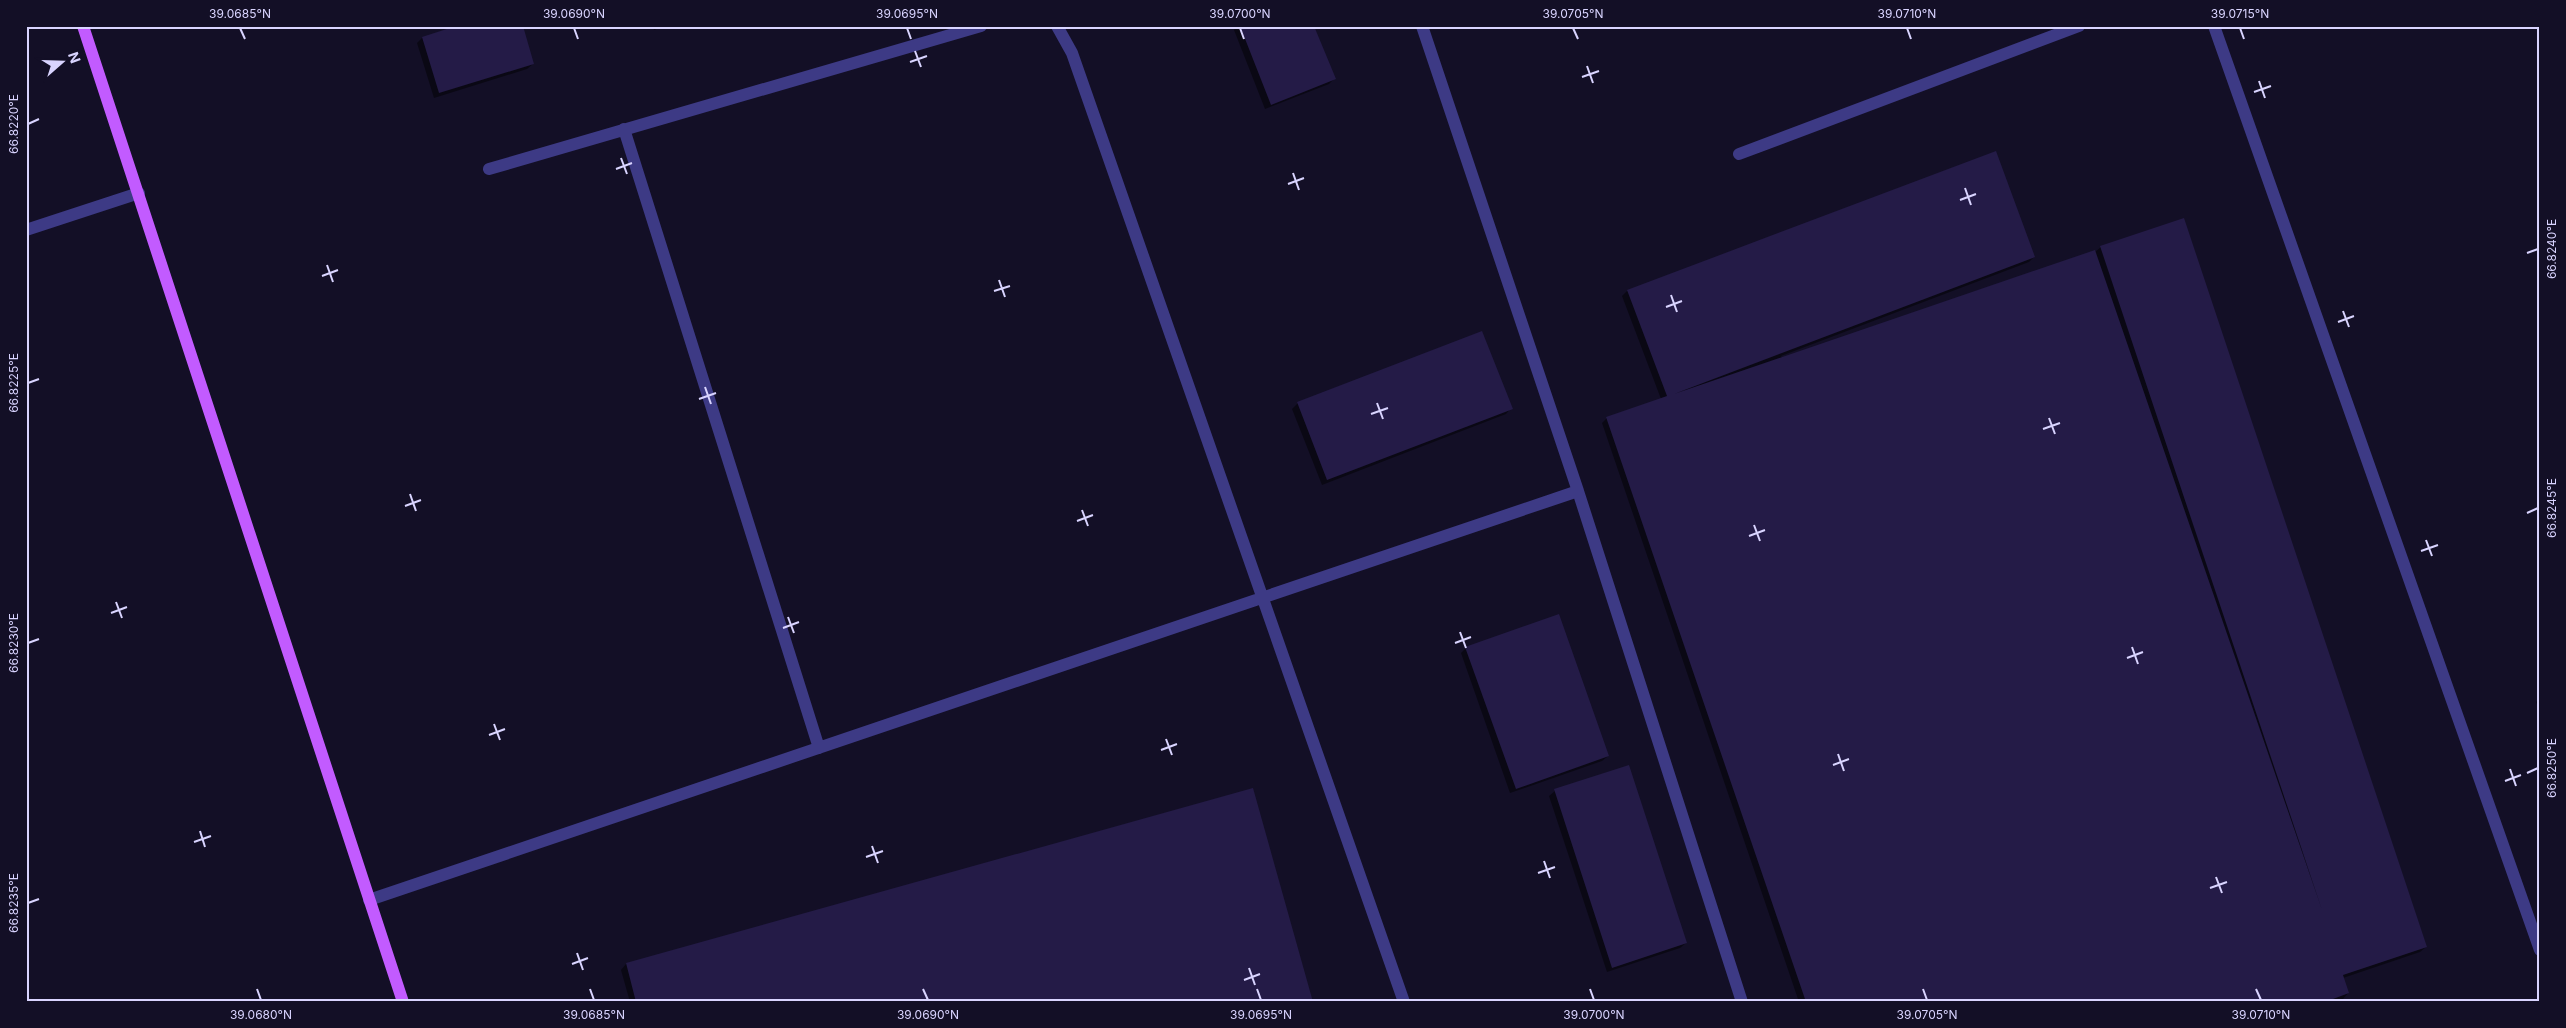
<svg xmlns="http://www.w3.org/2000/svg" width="2566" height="1028" font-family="Inter,sans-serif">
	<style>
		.shadow { fill: #0007 }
		.building { fill: #241b47 }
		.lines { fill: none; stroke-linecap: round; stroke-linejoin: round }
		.minor { stroke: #3d3a85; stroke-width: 12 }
		.major { stroke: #c25bff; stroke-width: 12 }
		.ticks { fill: none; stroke: #d9d4ff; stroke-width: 2 }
		.neatline { fill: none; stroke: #d9d4ff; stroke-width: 2 }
		.ticks-label { font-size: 12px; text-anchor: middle; fill: #d9d4ff }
	</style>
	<rect width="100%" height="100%" fill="#130f26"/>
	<path class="shadow" d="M 653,26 L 665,26 L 654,30 Z
		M 1237,26 L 1313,26 L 1334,79 L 1329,84 L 1265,109 L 1234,30 Z
		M 422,38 L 533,64 L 527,69 L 434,98 L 417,43 Z
		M 2101,247 L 2426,947 L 2420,952 L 2343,978 L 2348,993 L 2343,999 L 2333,1002 L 1799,1002 L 1602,423 L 1607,418 L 1661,399 L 1622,296 L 1627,291 L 2034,257 L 2029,262 L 1781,356 L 1782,358 L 2095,252 Z
		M 1298,403 L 1511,408 L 1506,414 L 1322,485 L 1292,409 Z
		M 1466,648 L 1608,756 L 1602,761 L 1510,793 L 1461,653 Z
		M 2540,698 L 2540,712 L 2536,702 Z
		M 1252,789 L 1312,1002 L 630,1002 L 621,970 L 626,964 Z
		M 1555,791 L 1686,943 L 1680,948 L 1607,972 L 1549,796 Z"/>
	<path class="building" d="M 456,26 L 523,26 L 534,64 L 439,93 L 422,37 Z
		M 1240,26 L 1314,26 L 1336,79 L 1271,105 Z
		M 1996,151 L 2035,257 L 1674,394 L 2095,250 L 2322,910 L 2100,246 L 2184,218 L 2427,947 L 2343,975 L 2349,993 L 2325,1002 L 1806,1002 L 1606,417 L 1667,396 L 1627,290 Z
		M 1482,331 L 1513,409 L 1327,480 L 1297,402 Z
		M 1559,614 L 1609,756 L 1516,789 L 1465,647 Z
		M 1629,765 L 1687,943 L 1612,968 L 1554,789 Z
		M 1253,788 L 1313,1002 L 636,1002 L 626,963 Z"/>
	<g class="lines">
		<path class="minor" d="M 1057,26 L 1072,53 L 1404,1002
			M 2214,26 L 2540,950
			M 624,129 L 819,748
			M 1739,154 L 2079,26
			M 489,169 L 981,26
			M 26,230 L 139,193
			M 1578,491 L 1742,1002
			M 369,900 L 1578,491 L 1422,26"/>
		<path class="major" d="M 83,26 L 403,1002"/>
	</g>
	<path class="ticks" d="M 240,28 L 245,39M 574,28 L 578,39M 907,28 L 911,39M 1240,28 L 1244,39M 1573,28 L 1578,39M 1907,28 L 1911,39M 2240,28 L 2244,39M 915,51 L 921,67M 910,62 L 927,56M 1587,66 L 1593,83M 1582,77 L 1599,71M 2259,81 L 2265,98M 2254,92 L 2271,86M 28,124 L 39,119M 621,158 L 627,174M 616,169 L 632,163M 1293,173 L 1299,190M 1288,184 L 1304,178M 1965,188 L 1971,205M 1960,200 L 1976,194M 2527,253 L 2538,249M 327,265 L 333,282M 322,276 L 338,270M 999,280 L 1005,297M 994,291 L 1010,286M 1671,295 L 1677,312M 1666,307 L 1682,301M 2343,311 L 2349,327M 2338,322 L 2354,316M 28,383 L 39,379M 705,387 L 711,404M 699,399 L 716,393M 1377,403 L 1383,419M 1371,414 L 1388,408M 2049,418 L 2055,434M 2043,429 L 2060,423M 410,494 L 416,511M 405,506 L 421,500M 1082,510 L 1088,526M 2527,513 L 2538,508M 1077,521 L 1093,515M 1754,525 L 1760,541M 1749,536 L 1765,530M 2426,540 L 2432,556M 2421,551 L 2438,545M 116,602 L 122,618M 111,613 L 127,607M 788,617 L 794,633M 783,628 L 799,622M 1460,632 L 1466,648M 28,643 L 39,639M 1455,643 L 1471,637M 2132,647 L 2138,664M 2127,658 L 2143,652M 494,724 L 500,740M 489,735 L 505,729M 1166,739 L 1172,755M 1161,750 L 1177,744M 1838,754 L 1844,771M 1833,765 L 1849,759M 2510,769 L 2516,786M 2527,773 L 2538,768M 2505,781 L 2521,775M 200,831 L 205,847M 194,842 L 211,836M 872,846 L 878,863M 866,857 L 883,851M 1544,861 L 1550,878M 1538,873 L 1555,867M 2216,877 L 2222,893M 2210,888 L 2227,882M 28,903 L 39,899M 577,953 L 583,970M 572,964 L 588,958M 1249,968 L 1255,985M 1244,980 L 1260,974M 257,989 L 261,1000M 590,989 L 594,1000M 923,989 L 928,1000M 1257,989 L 1261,1000M 1590,989 L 1594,1000M 1923,989 L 1927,1000M 2256,989 L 2261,1000"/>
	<rect width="2566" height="1028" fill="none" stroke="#130f26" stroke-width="55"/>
	<g transform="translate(62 62) rotate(70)" stroke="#130f26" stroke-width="4" paint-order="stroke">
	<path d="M0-4L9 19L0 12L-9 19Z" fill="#d9d4ff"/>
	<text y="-8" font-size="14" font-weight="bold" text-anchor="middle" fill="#d9d4ff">N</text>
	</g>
	<rect x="28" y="28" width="2510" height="972" class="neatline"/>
	<g class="ticks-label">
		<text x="240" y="18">39.0685°N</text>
		<text x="574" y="18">39.0690°N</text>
		<text x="907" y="18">39.0695°N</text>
		<text x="1240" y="18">39.0700°N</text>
		<text x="1573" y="18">39.0705°N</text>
		<text x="1907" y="18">39.0710°N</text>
		<text x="2240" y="18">39.0715°N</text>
		<text transform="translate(14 124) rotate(-90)" y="4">66.8220°E</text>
		<text transform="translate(2552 249) rotate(-90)" y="4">66.8240°E</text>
		<text transform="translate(14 383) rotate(-90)" y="4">66.8225°E</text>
		<text transform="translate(2552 508) rotate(-90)" y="4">66.8245°E</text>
		<text transform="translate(14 643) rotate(-90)" y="4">66.8230°E</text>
		<text transform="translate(2552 768) rotate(-90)" y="4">66.8250°E</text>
		<text transform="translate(14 903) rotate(-90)" y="4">66.8235°E</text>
		<text x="261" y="1019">39.0680°N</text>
		<text x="594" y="1019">39.0685°N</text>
		<text x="928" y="1019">39.0690°N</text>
		<text x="1261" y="1019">39.0695°N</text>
		<text x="1594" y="1019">39.0700°N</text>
		<text x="1927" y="1019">39.0705°N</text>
		<text x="2261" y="1019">39.0710°N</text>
	</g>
</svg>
